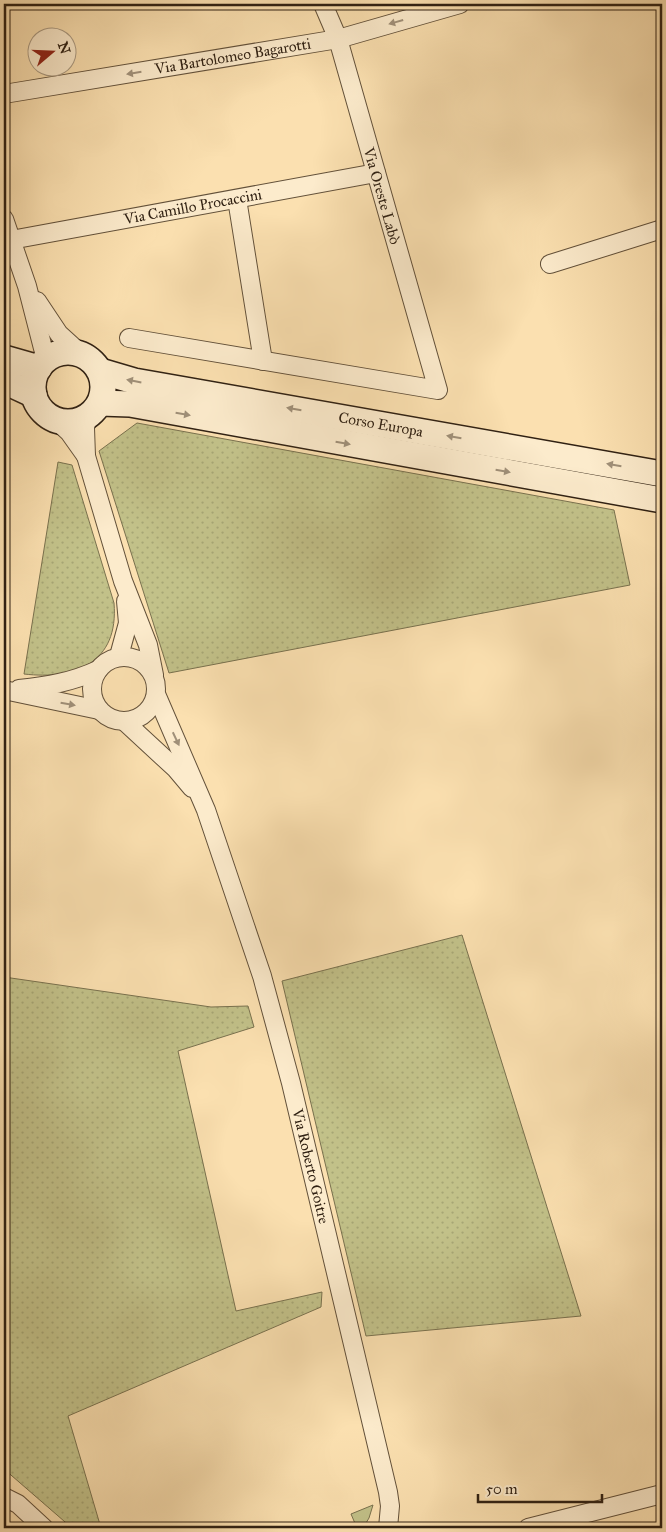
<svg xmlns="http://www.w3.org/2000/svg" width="666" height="1532" font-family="'IM FELL Great Primer',serif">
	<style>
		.grass { fill: url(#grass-dots); stroke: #79714e }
		.park { fill: #c2c189; stroke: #79714e }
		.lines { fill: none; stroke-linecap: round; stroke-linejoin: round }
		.minor-casing { stroke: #63513a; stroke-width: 20 }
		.secondary-casing { stroke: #302113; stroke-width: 28 }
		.minor { stroke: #fcebcc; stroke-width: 18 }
		.secondary { stroke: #fcebcc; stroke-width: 25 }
		.oneway { fill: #a09079 }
		.labels { text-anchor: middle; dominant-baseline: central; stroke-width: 4.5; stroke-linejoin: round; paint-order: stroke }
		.street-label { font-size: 15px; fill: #302113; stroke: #fcebcc }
	</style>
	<defs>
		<pattern id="grass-dots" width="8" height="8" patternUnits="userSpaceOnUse" patternTransform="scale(1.25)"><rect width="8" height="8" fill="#c2c189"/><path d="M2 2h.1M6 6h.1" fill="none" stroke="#a7a675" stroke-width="1.8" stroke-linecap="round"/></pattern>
	</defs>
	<rect width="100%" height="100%" fill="#fbe0b0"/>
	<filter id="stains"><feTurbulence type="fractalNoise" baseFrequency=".004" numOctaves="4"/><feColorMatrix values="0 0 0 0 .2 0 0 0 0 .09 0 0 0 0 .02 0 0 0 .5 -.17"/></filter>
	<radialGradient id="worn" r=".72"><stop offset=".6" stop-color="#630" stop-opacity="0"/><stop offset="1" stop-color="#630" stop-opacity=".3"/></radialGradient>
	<path class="grass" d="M 137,423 L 614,510 L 630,585 L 169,673 L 99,451 Z
		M 58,462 L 72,465 L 114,603 C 119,663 75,680 24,674 Z
		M 462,935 L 581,1316 L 366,1336 L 282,981 Z
		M 4,977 L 211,1007 L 248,1006 L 254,1027 L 178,1051 L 236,1311 L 322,1292 L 321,1307 L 68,1416 L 101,1528 L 72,1528 L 4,1469 Z"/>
	<path class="park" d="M 373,1505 L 369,1518 L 363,1528 L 357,1528 L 351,1514 Z"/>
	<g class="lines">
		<g class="minor-casing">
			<g id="minor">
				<path id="s1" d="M 4,94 L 338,39 L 460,4"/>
				<path d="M 237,199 L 263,361"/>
				<path d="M 4,219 L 27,286 L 46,360"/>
				<path id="s2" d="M 11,240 L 376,173"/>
				<path d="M 550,264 L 662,229"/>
				<path d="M 37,301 L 59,334 L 81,354"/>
				<path d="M 129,338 L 438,390 L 338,39 L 323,4"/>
				<path d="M 58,422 L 69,432 L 86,456 L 85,428 L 87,418"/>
				<path d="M 86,456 L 123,581 L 148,645 L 154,675"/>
				<path d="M 119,656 L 128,623 L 126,601"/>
				<circle cx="124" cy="689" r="32"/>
				<path d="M 19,689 C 48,686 72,682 98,670"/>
				<path d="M 4,690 L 99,710"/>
				<path id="s3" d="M 156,694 L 206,810 L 262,976 L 291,1083 L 388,1492 L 390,1506 L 388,1528"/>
				<path d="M 124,721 L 176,769 L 192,788"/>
				<path d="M 4,1497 L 18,1504 L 44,1528"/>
				<path d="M 528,1528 L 662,1494"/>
			</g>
		</g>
		<g class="secondary-casing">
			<g id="secondary">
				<circle cx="68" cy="387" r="35"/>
				<path d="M 4,358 L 39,368"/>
				<path id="s4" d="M 100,371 L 134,381 L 662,474"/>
				<path d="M 4,381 L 34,395"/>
				<path d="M 100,403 L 130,404 L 662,500"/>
			</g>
		</g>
		<use href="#minor" class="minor"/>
		<use href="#secondary" class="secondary"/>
	</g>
	<defs><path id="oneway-solid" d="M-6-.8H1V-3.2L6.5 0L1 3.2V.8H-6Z" transform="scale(1.25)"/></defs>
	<g class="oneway">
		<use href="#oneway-solid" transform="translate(396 22) rotate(164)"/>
		<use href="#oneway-solid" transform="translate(134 73) rotate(171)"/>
		<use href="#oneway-solid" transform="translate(134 381) rotate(-169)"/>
		<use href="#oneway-solid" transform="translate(294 409) rotate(-170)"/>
		<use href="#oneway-solid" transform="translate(183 414) rotate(10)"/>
		<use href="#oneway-solid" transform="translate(454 437) rotate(-170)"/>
		<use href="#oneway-solid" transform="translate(343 443) rotate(10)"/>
		<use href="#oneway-solid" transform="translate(614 465) rotate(-170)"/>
		<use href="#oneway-solid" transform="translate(503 471) rotate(10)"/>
		<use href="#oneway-solid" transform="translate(68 704) rotate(10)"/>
		<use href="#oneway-solid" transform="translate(176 739) rotate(65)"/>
	</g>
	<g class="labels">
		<g class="street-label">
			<text stroke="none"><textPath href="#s1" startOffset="232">Via Bartolomeo Bagarotti</textPath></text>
			<text transform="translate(382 196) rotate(74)">Via Oreste Labò</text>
			<text stroke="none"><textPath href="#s2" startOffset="185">Via Camillo Procaccini</textPath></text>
			<text stroke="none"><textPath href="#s4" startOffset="286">Corso Europa</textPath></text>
			<text stroke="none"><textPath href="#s3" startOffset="498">Via Roberto Goitre</textPath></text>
		</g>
	</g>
	<rect width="666" height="1532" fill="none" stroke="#fbe0b0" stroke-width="20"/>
	<rect x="5" y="5" width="656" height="1522" fill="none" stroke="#302113" stroke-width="2.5"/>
	<rect x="10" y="10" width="646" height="1512" fill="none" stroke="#302113"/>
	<g transform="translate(52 52) rotate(71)"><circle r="24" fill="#fcebcc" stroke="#aa9a82"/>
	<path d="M0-4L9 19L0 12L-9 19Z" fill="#8f2418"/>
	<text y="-8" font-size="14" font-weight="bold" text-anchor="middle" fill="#302113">N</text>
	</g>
	<path d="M478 1494v8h124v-8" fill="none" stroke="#302113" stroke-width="2.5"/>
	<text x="486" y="1494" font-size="15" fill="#302113" stroke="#fcebcc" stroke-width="4" paint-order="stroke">50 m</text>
	<rect width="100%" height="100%" filter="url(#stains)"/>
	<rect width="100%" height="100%" fill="url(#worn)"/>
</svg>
